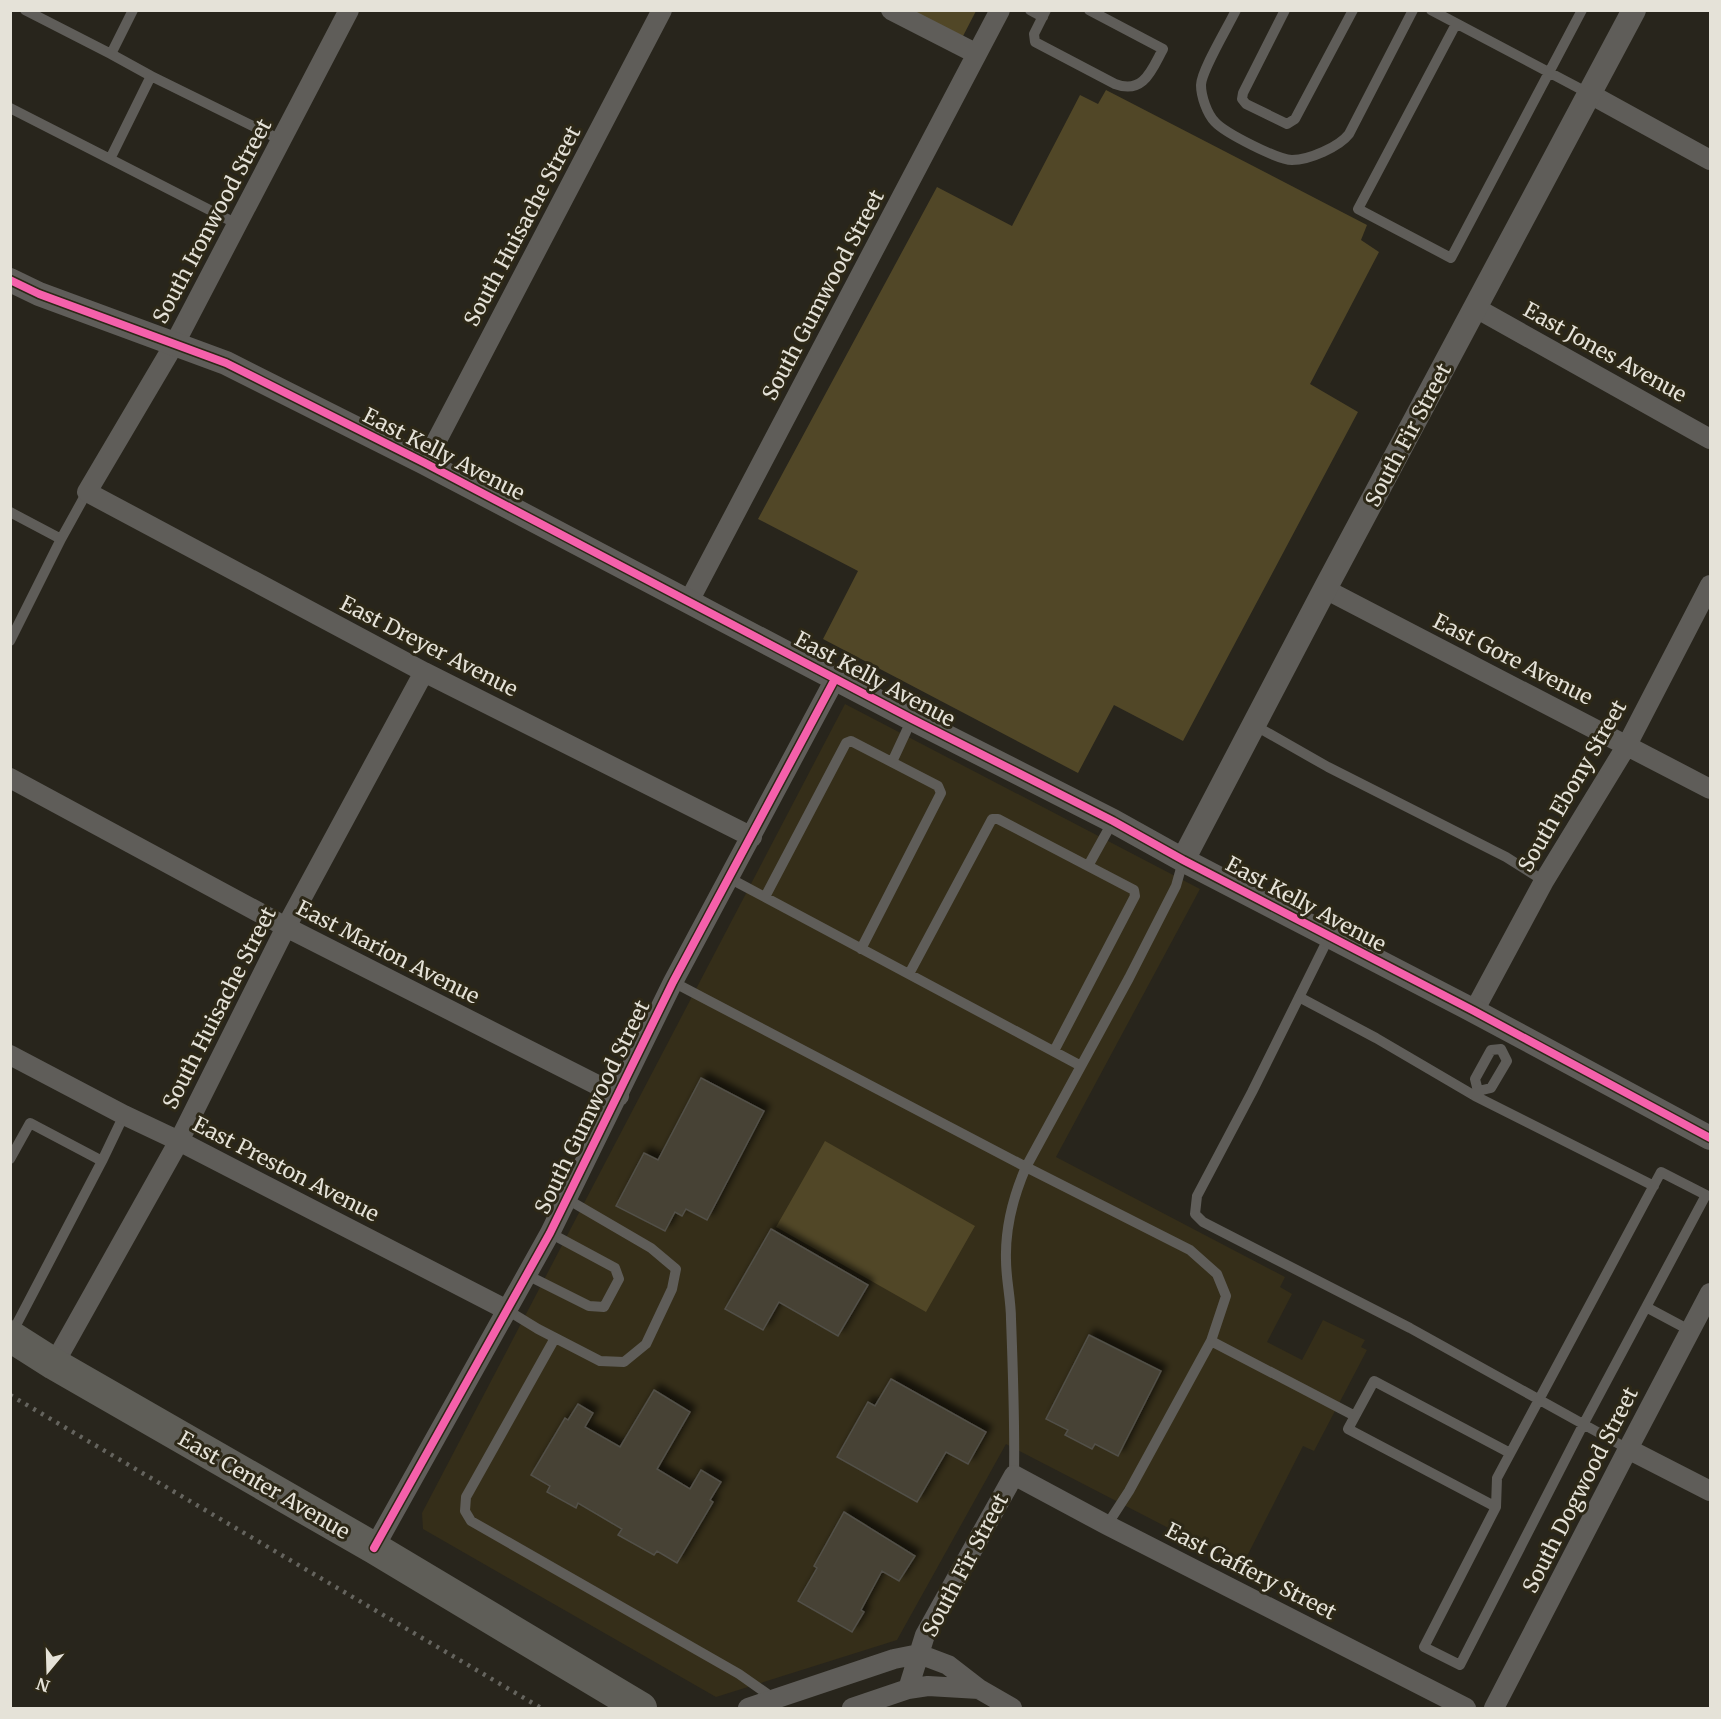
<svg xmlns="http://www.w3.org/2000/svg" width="1721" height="1719" font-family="Merriweather,serif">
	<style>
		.built { fill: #352e19 }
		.green { fill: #514727 }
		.building { fill: #464234; stroke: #525048; stroke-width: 1.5; filter: url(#shadow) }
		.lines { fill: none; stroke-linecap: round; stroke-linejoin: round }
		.service { stroke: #5f5d59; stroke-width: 10 }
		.minor { stroke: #5f5d59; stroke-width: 20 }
		.tertiary { stroke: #5f5d59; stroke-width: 24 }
		.primary { stroke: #5f5e58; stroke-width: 32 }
		.rail { stroke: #65645e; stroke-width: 4.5; stroke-dasharray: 3 6; stroke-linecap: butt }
		.cycleway-casing { stroke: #2d2817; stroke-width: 11 }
		.cycleway { stroke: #f560ab; stroke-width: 8 }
		.labels { text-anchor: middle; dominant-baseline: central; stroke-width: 6; stroke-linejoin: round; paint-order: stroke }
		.street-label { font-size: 21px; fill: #e5e2d8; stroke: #2d2817 }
	</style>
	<defs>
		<filter id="shadow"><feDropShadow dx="5.5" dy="-5.5" stdDeviation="3" flood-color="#0009"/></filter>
	</defs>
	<rect width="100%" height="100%" fill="#28251c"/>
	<path class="built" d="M 845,704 L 1200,889 L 1056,1157 L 1285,1277 L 1280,1287 L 1292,1294 L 1267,1342 L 1302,1360 L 1323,1320 L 1365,1340 L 1361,1347 L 1367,1350 L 1314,1451 L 1303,1446 L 1242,1566 L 1006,1444 L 897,1640 L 716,1697 L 423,1529 L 422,1513 Z"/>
	<path class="green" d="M 909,11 L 976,11 L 962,38 Z
		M 1106,90 L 1367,225 L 1361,240 L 1379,252 L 1310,384 L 1358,412 L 1183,741 L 1114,705 L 1078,773 L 823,639 L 858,571 L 758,519 L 937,187 L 1012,226 L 1080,95 L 1098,104 Z
		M 825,1141 L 975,1226 L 926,1312 L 776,1227 Z"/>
	<path class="building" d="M 701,1078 L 764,1111 L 707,1220 L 686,1209 L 682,1216 L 675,1212 L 665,1231 L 616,1206 L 644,1153 L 658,1160 Z
		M 771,1229 L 868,1285 L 838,1336 L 779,1302 L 763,1330 L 725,1309 Z
		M 1089,1335 L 1161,1371 L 1118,1456 L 1095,1444 L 1092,1449 L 1065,1435 L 1068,1430 L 1046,1419 Z
		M 891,1379 L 986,1432 L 968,1464 L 946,1452 L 917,1502 L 837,1457 L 868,1402 L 875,1406 Z
		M 654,1390 L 690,1412 L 657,1469 L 690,1489 L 701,1470 L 721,1482 L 710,1500 L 713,1502 L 677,1563 L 657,1551 L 654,1555 L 618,1535 L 622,1529 L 578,1503 L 576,1508 L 547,1492 L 550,1486 L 531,1475 L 565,1418 L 568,1420 L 578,1404 L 593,1413 L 585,1427 L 620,1447 Z
		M 844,1512 L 915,1556 L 899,1581 L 882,1571 L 861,1610 L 864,1612 L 852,1632 L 798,1601 L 817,1568 L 814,1566 Z"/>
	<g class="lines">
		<path class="service" d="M 1030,10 L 1043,17
			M 1046,10 L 1034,34 L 1035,42 L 1115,84 C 1144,95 1152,69 1163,49 L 1089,10
			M 1236,10 C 1229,25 1201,71 1201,85 C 1201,96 1207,114 1215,122 C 1225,133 1278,160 1292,160 C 1309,160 1339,147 1349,134 L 1413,10
			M 1285,10 L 1243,93 L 1242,99 L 1246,104 L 1287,124 L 1295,119 L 1353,10
			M 1431,10 L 1590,94
			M 1456,24 L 1358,209 L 1451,258 L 1582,10
			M 111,54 L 133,10
			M 151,76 L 281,140
			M 10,108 L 110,159 L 151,76 L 111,54 L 25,10
			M 110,159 L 237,224
			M 10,512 L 61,539
			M 10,641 L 61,539 L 87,492
			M 1254,725 L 1328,767 L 1506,857 L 1544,881
			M 892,762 L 912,719
			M 1088,866 L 1113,821
			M 729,878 L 1081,1066
			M 765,897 L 846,743 L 851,741 L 938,786 L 941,793 L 861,949
			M 1329,937 L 1252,1092 L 1197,1196 L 1195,1214 L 1203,1222 L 1410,1328 L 1628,1449
			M 909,974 L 992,819 L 998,819 L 1134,890 L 1135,896 L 1054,1051
			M 673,982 L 1026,1167 L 1190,1250 L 1217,1274 L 1226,1296 L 1211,1341 L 1129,1491 L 1107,1525
			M 1299,997 L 1376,1038 L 1475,1096
			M 1501,1049 L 1491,1050 L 1475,1079 L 1478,1091 L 1475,1096 L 1654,1186
			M 1478,1091 L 1491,1088 L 1507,1061 L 1501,1049
			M 10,1159 L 30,1123 L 102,1161
			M 1661,1172 L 1706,1195 L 1583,1425 L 1460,1665 L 1424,1647 L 1496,1507 L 1497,1478 Z
			M 527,1275 L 589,1306 L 604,1307 L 619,1279 L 615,1268 L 550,1233
			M 1646,1307 L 1691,1331
			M 507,1310 L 538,1329 L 600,1361 L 624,1362 L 646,1344 L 672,1289 L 676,1269 L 651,1248 L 567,1199
			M 12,1333 L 102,1161 L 124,1115
			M 555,1338 L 466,1497 L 465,1511 L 471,1521 L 739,1674 L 776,1700
			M 1211,1341 L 1355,1416
			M 1014,1475 C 1015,1423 1013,1371 1011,1319 C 1011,1299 1006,1280 1006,1260 C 1005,1226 1013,1197 1026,1167 L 1129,978 L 1176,886 L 1183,861
			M 1496,1507 L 1348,1429 L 1374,1381 L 1510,1453"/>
		<path class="minor" d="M 349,10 L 175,343 L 87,492 L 424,672 L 752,837
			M 891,10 L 977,54
			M 1590,94 L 1710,160
			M 1476,308 L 1710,439
			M 425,463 L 662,10
			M 1325,589 L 1710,789
			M 689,601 L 1000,10
			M 10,778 L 286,927 L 619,1096
			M 1474,1011 L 1544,881 L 1627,745 L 1710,585
			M 10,1055 L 124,1115 L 179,1141 L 507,1310
			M 54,1364 L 179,1141 L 286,927 L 424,672
			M 1628,1449 L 1710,1491
			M 374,1548 L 550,1233 L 673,982 L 835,679
			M 908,1689 L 925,1635 L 1014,1475 L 1107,1525 L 1466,1708
			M 748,1708 L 894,1659 L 919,1654 L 948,1665 L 979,1689 L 1012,1708
			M 852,1708 L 908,1689 L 928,1686 L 979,1689
			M 1494,1708 L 1628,1449 L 1710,1293"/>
		<path class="tertiary" d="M 10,280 L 39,294 L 226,363 L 425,463 L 912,719 L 1113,821 L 1183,860 L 1474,1011 L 1710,1138
			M 1183,860 L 1325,589 L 1634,10"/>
		<path class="primary" d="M 10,1336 L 54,1364 L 374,1548 L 641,1708"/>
		<path class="rail" d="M 10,1395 L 541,1708"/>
		<g class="cycleway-casing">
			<path id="cycleway" d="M 10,280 L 39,294 L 226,363 L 425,463 L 912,719 L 1113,821 L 1183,860 L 1474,1011 L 1710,1138
				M 374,1548 L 550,1233 L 673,982 L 835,679"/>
		</g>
		<use href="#cycleway" class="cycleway"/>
	</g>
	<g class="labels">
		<g class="street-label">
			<text transform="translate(212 221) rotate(-62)">South Ironwood Street</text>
			<text transform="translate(522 226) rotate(-62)">South Huisache Street</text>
			<text transform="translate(823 295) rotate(-62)">South Gumwood Street</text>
			<text transform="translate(1605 352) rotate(29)">East Jones Avenue</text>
			<text transform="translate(1408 435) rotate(-62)">South Fir Street</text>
			<text transform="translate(444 454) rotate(27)">East Kelly Avenue</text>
			<text transform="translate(429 646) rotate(27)">East Dreyer Avenue</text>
			<text transform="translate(1513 659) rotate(27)">East Gore Avenue</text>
			<text transform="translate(875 679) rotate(28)">East Kelly Avenue</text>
			<text transform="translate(1572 786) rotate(-60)">South Ebony Street</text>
			<text transform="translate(1306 904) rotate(28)">East Kelly Avenue</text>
			<text transform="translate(388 952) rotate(27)">East Marion Avenue</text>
			<text transform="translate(219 1008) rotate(-63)">South Huisache Street</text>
			<text transform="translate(592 1107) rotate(-64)">South Gumwood Street</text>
			<text transform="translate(286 1169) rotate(27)">East Preston Avenue</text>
			<text transform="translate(264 1485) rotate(30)">East Center Avenue</text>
			<text transform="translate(1580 1490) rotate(-63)">South Dogwood Street</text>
			<text transform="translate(965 1565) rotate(-62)">South Fir Street</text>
			<text transform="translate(1251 1571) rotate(27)">East Caffery Street</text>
		</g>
	</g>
	<rect width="1721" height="1719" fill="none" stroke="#e5e2d8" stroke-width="24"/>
	<g transform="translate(48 1671) rotate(199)" stroke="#2d2817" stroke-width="4.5" paint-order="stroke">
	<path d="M0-4.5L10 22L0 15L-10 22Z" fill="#e5e2d8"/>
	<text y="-9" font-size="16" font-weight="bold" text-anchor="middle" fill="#e5e2d8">N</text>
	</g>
</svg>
